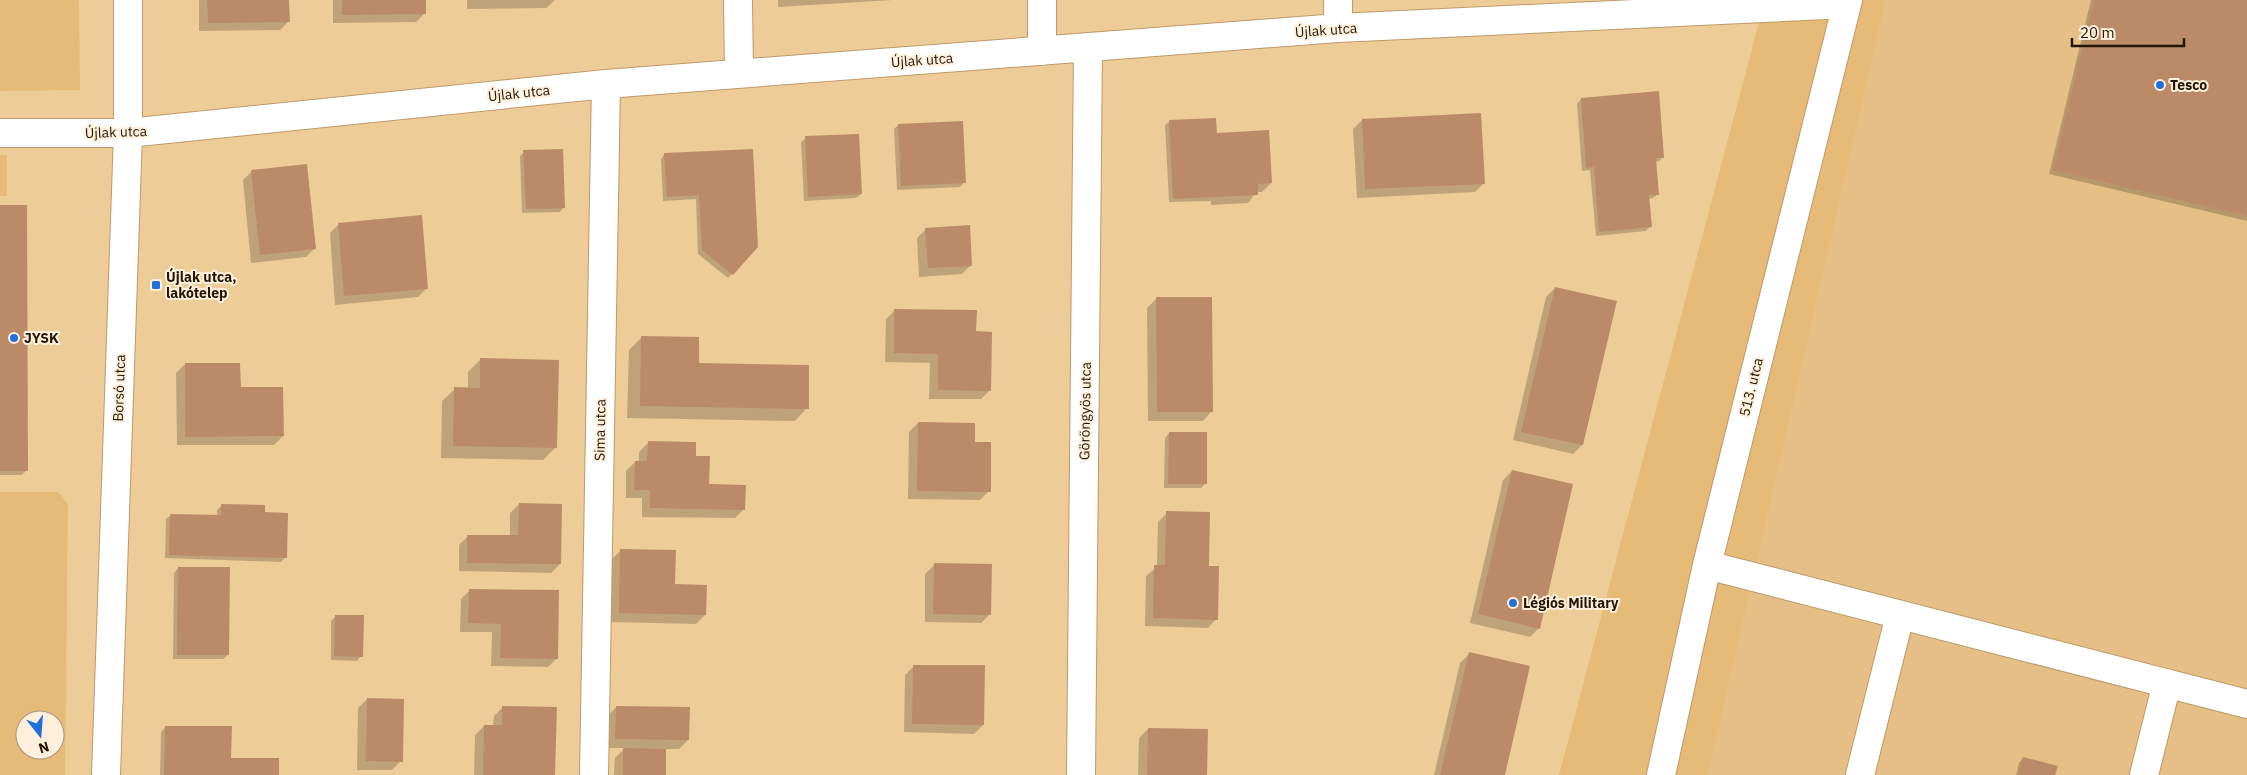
<svg xmlns="http://www.w3.org/2000/svg" width="2247" height="775" font-family="'IBM Plex Sans',sans-serif">
	<style>
		.built { fill: #e5bf85 }
		.green { fill: #e6bb77; fill-rule: evenodd }
		.shadow { fill: #0003 }
		.building { fill: #bb8b68 }
		.lines { fill: none; stroke-linecap: round; stroke-linejoin: round }
		.minor-casing { stroke: #bc9b6a; stroke-width: 30 }
		.minor { stroke: #fff; stroke-width: 28 }
		.poi-dot { fill: #2070da; stroke: #fef0dc; stroke-width: 2 }
		.labels { text-anchor: middle; dominant-baseline: central; stroke-width: 4; stroke-linejoin: round; paint-order: stroke }
		.street-label { font-size: 14px; fill: #231704; stroke: #fef0dc }
		.poi-label { font-size: 14px; font-weight: bold; fill: #231704; stroke: #fef0dc; text-anchor: start }
	</style>
	<rect width="100%" height="100%" fill="#eecc98"/>
	<path class="built" d="M 1886,0 L 2247,0 L 2247,775 L 1708,775 Z"/>
	<path class="green" d="M 0,0 L 79,0 L 80,90 L 0,91 Z
		M 1765,0 L 1886,0 L 1708,775 L 1559,775 Z
		M 0,155 L 7,155 L 7,196 L 0,196 Z
		M 0,492 L 58,492 L 68,504 L 65,775 L 0,775 ZM 25,720 L 55,720 L 55,750 L 25,750 Z"/>
	<path class="shadow" d="M 199,0 L 288,0 L 289,21 L 280,30 L 199,31 Z
		M 333,0 L 425,0 L 425,13 L 416,22 L 333,23 Z
		M 467,0 L 555,0 L 546,8 L 467,9 Z
		M 778,0 L 893,0 L 778,7 Z
		M 2091,0 L 2247,0 L 2247,221 L 2049,174 Z
		M 1581,99 L 1663,157 L 1659,161 L 1655,162 L 1658,194 L 1653,198 L 1648,199 L 1650,227 L 1646,231 L 1596,236 L 1590,170 L 1582,171 L 1577,104 Z
		M 1362,120 L 1484,183 L 1475,192 L 1357,198 L 1353,129 Z
		M 1170,121 L 1216,134 L 1271,183 L 1262,192 L 1257,192 L 1248,203 L 1211,205 L 1211,201 L 1169,202 L 1165,125 Z
		M 898,125 L 964,182 L 960,187 L 897,190 L 894,129 Z
		M 806,138 L 861,194 L 856,198 L 804,201 L 801,142 Z
		M 524,152 L 564,207 L 560,212 L 522,213 L 520,156 Z
		M 665,154 L 757,246 L 728,278 L 698,254 L 696,199 L 663,201 L 661,159 Z
		M 252,171 L 315,248 L 306,257 L 251,263 L 243,180 Z
		M 0,207 L 27,470 L 22,475 L 0,475 Z
		M 339,224 L 427,288 L 418,297 L 335,305 L 330,233 Z
		M 926,229 L 971,265 L 962,274 L 919,277 L 917,238 Z
		M 1555,288 L 1582,445 L 1573,454 L 1513,440 L 1546,297 Z
		M 1156,299 L 1211,412 L 1203,421 L 1148,421 L 1147,308 Z
		M 895,310 L 975,333 L 990,390 L 981,399 L 929,399 L 930,363 L 885,362 L 886,319 Z
		M 642,337 L 698,364 L 807,408 L 795,421 L 627,418 L 629,350 Z
		M 481,359 L 556,447 L 543,460 L 441,458 L 442,401 L 455,389 L 468,389 L 468,372 Z
		M 185,364 L 239,389 L 283,436 L 274,445 L 177,445 L 176,373 Z
		M 918,423 L 973,443 L 989,491 L 980,500 L 908,499 L 909,432 Z
		M 1169,433 L 1206,483 L 1201,488 L 1164,488 L 1165,438 Z
		M 648,443 L 694,457 L 707,485 L 744,509 L 735,518 L 642,517 L 642,498 L 626,498 L 626,471 L 635,462 L 639,462 L 639,452 Z
		M 1512,471 L 1539,628 L 1530,637 L 1470,623 L 1503,480 Z
		M 519,504 L 560,564 L 551,573 L 459,571 L 459,545 L 468,536 L 510,537 L 510,513 Z
		M 222,505 L 285,557 L 281,562 L 165,558 L 166,519 L 171,515 L 217,516 L 217,510 Z
		M 1167,513 L 1208,568 L 1216,619 L 1208,628 L 1145,626 L 1146,576 L 1157,567 L 1158,522 Z
		M 621,550 L 674,586 L 705,615 L 696,624 L 611,622 L 612,559 Z
		M 934,565 L 990,614 L 981,623 L 925,622 L 925,574 Z
		M 178,568 L 228,655 L 223,659 L 173,659 L 174,573 Z
		M 470,590 L 557,658 L 548,667 L 491,666 L 492,632 L 460,632 L 461,599 Z
		M 336,616 L 361,656 L 357,661 L 331,660 L 331,621 Z
		M 1469,654 L 1504,775 L 1434,775 L 1460,663 Z
		M 914,666 L 983,725 L 974,734 L 904,732 L 905,675 Z
		M 367,699 L 401,761 L 392,770 L 357,770 L 358,708 Z
		M 503,707 L 554,775 L 474,775 L 475,735 L 484,726 L 493,726 L 494,716 Z
		M 616,707 L 688,740 L 679,749 L 665,749 L 664,775 L 614,775 L 615,758 L 625,748 L 607,748 L 608,716 Z
		M 165,727 L 230,759 L 278,775 L 160,775 L 161,732 Z
		M 1148,729 L 1206,775 L 1138,775 L 1139,738 Z
		M 2023,758 L 2054,775 L 2016,775 L 2019,763 Z"/>
	<path class="building" d="M 207,0 L 289,0 L 290,22 L 208,23 Z
		M 342,0 L 426,0 L 426,14 L 342,15 Z
		M 2094,0 L 2247,0 L 2247,216 L 2053,170 Z
		M 1659,91 L 1664,158 L 1656,158 L 1659,195 L 1649,195 L 1652,227 L 1599,232 L 1594,167 L 1586,168 L 1581,98 Z
		M 1481,113 L 1485,184 L 1365,189 L 1362,119 Z
		M 1216,118 L 1217,133 L 1269,130 L 1272,183 L 1258,184 L 1258,195 L 1173,199 L 1169,120 Z
		M 963,121 L 966,183 L 901,186 L 898,124 Z
		M 859,134 L 862,194 L 808,197 L 805,136 Z
		M 563,149 L 565,208 L 526,209 L 523,150 Z
		M 753,149 L 758,247 L 733,275 L 702,250 L 699,195 L 667,197 L 664,153 Z
		M 307,164 L 316,249 L 260,255 L 251,170 Z
		M 0,205 L 27,205 L 28,471 L 0,471 Z
		M 422,215 L 428,289 L 344,296 L 338,223 Z
		M 970,225 L 972,266 L 928,268 L 925,228 Z
		M 1555,287 L 1617,301 L 1583,445 L 1521,432 Z
		M 1156,297 L 1212,297 L 1213,412 L 1157,412 Z
		M 894,309 L 977,310 L 976,331 L 992,332 L 991,391 L 938,390 L 938,354 L 894,353 Z
		M 641,336 L 699,337 L 699,363 L 809,365 L 809,409 L 640,406 Z
		M 480,358 L 559,360 L 557,448 L 453,446 L 454,387 L 480,388 Z
		M 185,363 L 240,363 L 241,387 L 283,387 L 284,436 L 185,437 Z
		M 918,422 L 975,423 L 975,442 L 991,442 L 991,492 L 917,491 Z
		M 1169,432 L 1207,432 L 1207,484 L 1168,484 Z
		M 648,441 L 696,442 L 696,456 L 710,456 L 709,484 L 746,485 L 745,510 L 650,508 L 650,490 L 634,490 L 635,461 L 647,461 Z
		M 1512,470 L 1573,484 L 1540,629 L 1478,614 Z
		M 519,503 L 562,504 L 561,564 L 467,563 L 467,535 L 518,535 Z
		M 221,504 L 265,505 L 265,512 L 288,513 L 287,558 L 169,555 L 170,514 L 221,515 Z
		M 1166,511 L 1210,512 L 1209,566 L 1219,566 L 1218,620 L 1153,618 L 1154,565 L 1165,565 Z
		M 620,549 L 676,550 L 675,584 L 707,585 L 706,615 L 619,613 Z
		M 934,563 L 992,564 L 991,615 L 933,614 Z
		M 178,567 L 230,567 L 229,655 L 177,655 Z
		M 469,589 L 559,590 L 558,659 L 500,658 L 501,624 L 468,623 Z
		M 335,615 L 364,615 L 363,657 L 334,656 Z
		M 1469,652 L 1530,666 L 1505,775 L 1440,775 Z
		M 913,665 L 985,665 L 984,725 L 912,724 Z
		M 367,698 L 404,699 L 403,762 L 366,761 Z
		M 502,706 L 557,707 L 555,775 L 483,775 L 484,725 L 502,725 Z
		M 616,706 L 690,707 L 689,740 L 615,739 Z
		M 165,726 L 232,726 L 231,758 L 279,758 L 279,775 L 164,775 Z
		M 1148,728 L 1208,729 L 1207,775 L 1147,775 Z
		M 623,748 L 666,749 L 666,775 L 623,775 Z
		M 2023,757 L 2058,766 L 2055,775 L 2018,775 Z"/>
	<g class="lines">
		<g class="minor-casing">
			<path id="minor" d="M 738,0 L 739,73
				M 1338,28 L 1338,0
				M 1042,51 L 1042,0
				M 0,133 L 128,133 L 606,84 L 1338,28 L 1847,4
				M 1707,565 L 2247,704
				M 106,775 L 128,133 L 128,0
				M 594,775 L 606,84
				M 1081,775 L 1088,48
				M 1661,775 L 1707,565 L 1848,0
				M 1860,775 L 1900,615
				M 2144,775 L 2167,683"/>
		</g>
		<use href="#minor" class="minor"/>
	</g>
	<g class="poi-dot">
		<circle cx="2160" cy="85" r="5"/>
		<rect x="151" y="280" width="10" height="10" rx="2.5"/>
		<circle cx="14" cy="338" r="5"/>
		<circle cx="1513" cy="603" r="5"/>
	</g>
	<g class="labels">
		<g class="street-label">
			<text transform="translate(1326 30) rotate(-4)">Újlak utca</text>
			<text transform="translate(922 60) rotate(-4)">Újlak utca</text>
			<text transform="translate(519 93) rotate(-6)">Újlak utca</text>
			<text transform="translate(116 132) rotate(-2)">Újlak utca</text>
			<text transform="translate(1751 387) rotate(-76)">513. utca</text>
			<text transform="translate(119 388) rotate(-88)">Borsó utca</text>
			<text transform="translate(1085 411) rotate(-89)">Göröngyös utca</text>
			<text transform="translate(600 430) rotate(-89)">Sima utca</text>
		</g>
		<g class="poi-label">
			<text x="2170" y="85">Tesco</text>
			<text x="166" y="277">Újlak utca,<tspan x="166" dy="16">lakótelep</tspan></text>
			<text x="24" y="338">JYSK</text>
			<text x="1523" y="603">Légiós Military</text>
		</g>
	</g>
	<g transform="translate(40 735) rotate(163)"><circle r="24" fill="#fef0dc" stroke="#a69986"/>
	<path d="M0-4L9 19L0 12L-9 19Z" fill="#2070da"/>
	<text y="-8" font-size="14" font-weight="bold" text-anchor="middle" fill="#231704">N</text>
	</g>
	<path d="M2072 38v8h112v-8" fill="none" stroke="#231704" stroke-width="2.5"/>
	<text x="2080" y="38" font-size="15" fill="#231704" stroke="#fef0dc" stroke-width="4" paint-order="stroke">20 m</text>
</svg>
